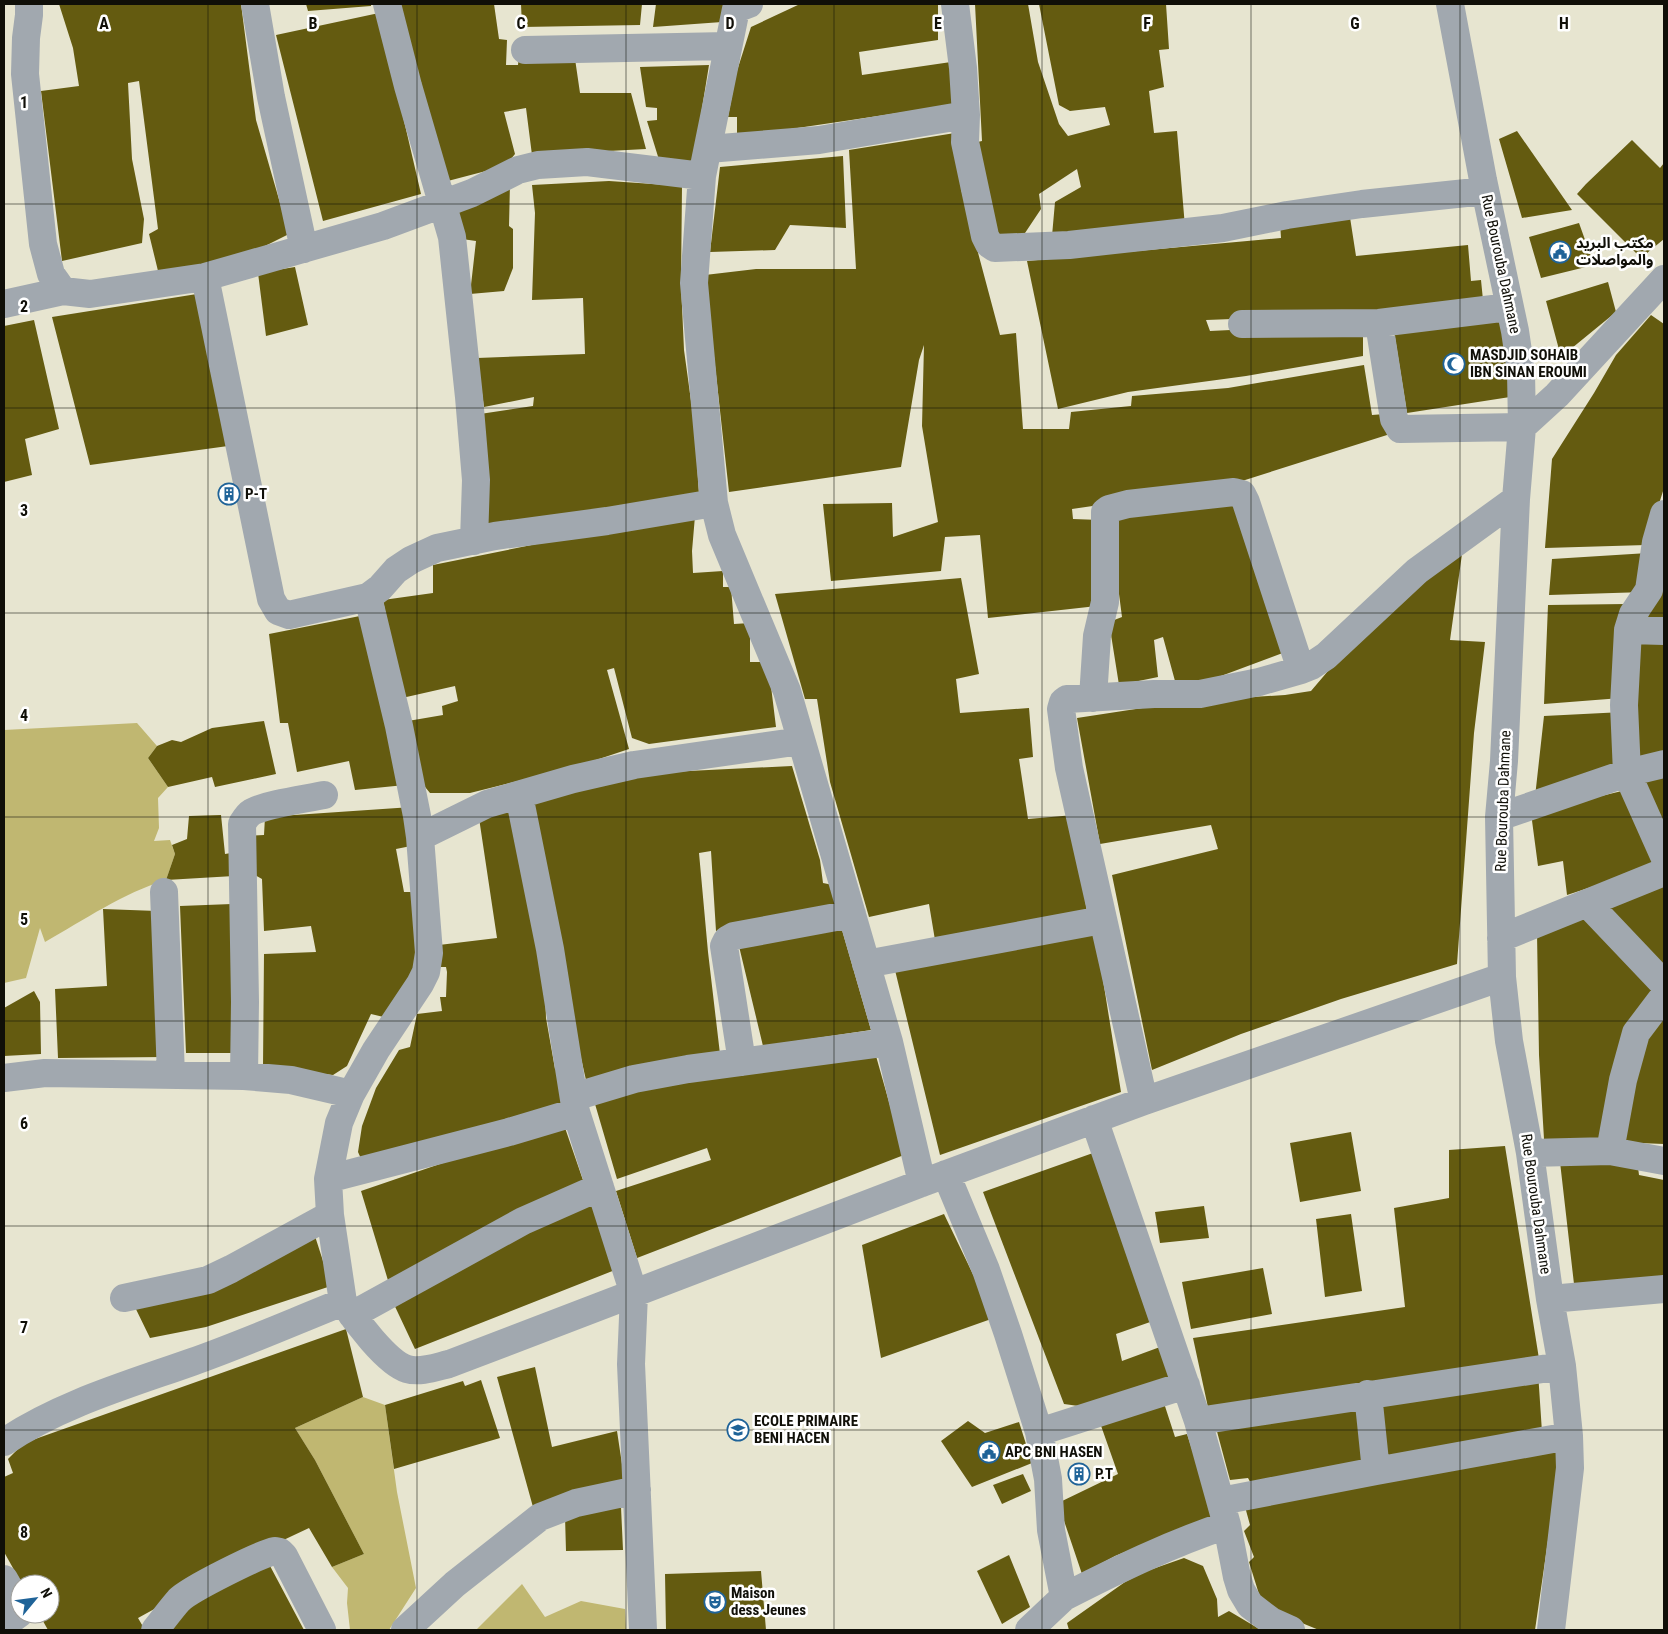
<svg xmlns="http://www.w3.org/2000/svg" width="1668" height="1634" font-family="'Roboto Condensed','Noto Sans Arabic',sans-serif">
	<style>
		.green { fill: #c0b771 }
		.building { fill: #645b10 }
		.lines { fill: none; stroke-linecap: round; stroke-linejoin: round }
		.minor { stroke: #a1a8af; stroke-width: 28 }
		.grid { fill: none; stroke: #100f08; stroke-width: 1; stroke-opacity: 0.55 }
		.labels { text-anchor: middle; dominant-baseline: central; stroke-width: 5; stroke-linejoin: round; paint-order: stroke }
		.poi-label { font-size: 15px; font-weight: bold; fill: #100f08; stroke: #fff; text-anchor: start }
		.street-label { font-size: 15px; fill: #100f08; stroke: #fff }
		.grid-label { font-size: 16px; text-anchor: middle; font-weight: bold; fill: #100f08; stroke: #fff; stroke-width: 5; stroke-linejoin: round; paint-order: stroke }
	</style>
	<rect width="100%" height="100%" fill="#e7e5d0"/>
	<path class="green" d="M 137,723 L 157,746 L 148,758 L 168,787 L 158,798 L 159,828 L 154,841 L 170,840 L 175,854 L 166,880 C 123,893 84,920 45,942 L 40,928 L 26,978 L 4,983 L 4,730 Z
		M 363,1397 L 385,1405 L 397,1492 L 416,1588 L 389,1630 L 350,1630 L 347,1603 L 348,1588 L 332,1567 L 364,1554 L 315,1460 L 295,1428 Z
		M 522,1584 L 545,1617 L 581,1601 L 625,1609 L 626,1630 L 476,1630 Z"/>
	<path class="building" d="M 59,4 L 241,4 L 256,120 L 289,234 L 251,253 L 159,275 L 149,234 L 158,229 L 139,81 L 128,83 L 132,159 L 144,219 L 142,243 L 62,261 L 41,91 L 79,86 L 73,48 Z
		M 306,4 L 371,4 L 371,6 L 308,11 Z
		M 394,4 L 494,4 L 499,39 L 507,40 L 506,65 L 518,65 L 519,55 L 574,52 L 580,93 L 631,93 L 646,149 L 532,155 L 526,108 L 504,112 L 515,154 L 505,166 L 444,182 Z
		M 521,4 L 642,4 L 640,25 L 522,27 Z
		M 656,4 L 724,4 L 722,22 L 653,27 Z
		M 800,4 L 938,4 L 938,40 L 859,52 L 862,75 L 951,62 L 952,105 L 737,137 L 737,117 L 728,117 L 736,74 L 751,27 Z
		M 975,4 L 1028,4 L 1038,62 L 1059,124 L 1068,136 L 1110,125 L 1105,107 L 1070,111 L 1059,105 L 1039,4 L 1166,4 L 1169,49 L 1159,50 L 1164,87 L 1149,91 L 1154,133 L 1177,131 L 1185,227 L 1052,236 L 1055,202 L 1081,187 L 1077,169 L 1039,194 L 1041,209 L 1021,239 L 998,242 L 969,144 L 982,141 Z
		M 379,13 L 421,194 L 323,221 L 276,35 Z
		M 709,65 L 693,164 L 660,163 L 647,121 L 657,120 L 657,108 L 646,107 L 640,67 Z
		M 1517,131 L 1572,210 L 1522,218 L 1499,139 Z
		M 955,133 L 970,186 L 961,189 L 1000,335 L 1016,333 L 1023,429 L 1069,429 L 1071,412 L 1131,406 L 1132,396 L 1228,388 L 1364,365 L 1372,415 L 1385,414 L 1387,435 L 1223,487 L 1072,509 L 1073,519 L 1100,520 L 1097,606 L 988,618 L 980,535 L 945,537 L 941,571 L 831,581 L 823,504 L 892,503 L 893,537 L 938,522 L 922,426 L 924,345 L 919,360 L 901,467 L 729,492 L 705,275 L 756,269 L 856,269 L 849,150 Z
		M 1632,140 L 1660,168 L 1664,163 L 1664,239 L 1641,258 L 1577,194 L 1586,184 Z
		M 843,156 L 846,228 L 790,225 L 775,250 L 710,252 L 720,167 Z
		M 609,181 L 682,186 L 681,285 L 684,350 L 695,430 L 699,495 L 481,526 L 480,414 L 533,406 L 534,397 L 484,407 L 477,358 L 585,354 L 583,298 L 532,300 L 535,213 L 532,185 Z
		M 510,183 L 509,226 L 513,229 L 513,268 L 504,291 L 470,294 L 476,241 L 462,239 L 454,206 Z
		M 1349,211 L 1356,256 L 1468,245 L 1471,281 L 1481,280 L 1483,300 L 1389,313 L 1206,320 L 1210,331 L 1337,325 L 1363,333 L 1363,356 L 1246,376 L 1128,392 L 1058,409 L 1027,261 L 1281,238 L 1280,222 Z
		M 1579,223 L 1594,265 L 1541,278 L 1529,237 Z
		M 295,267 L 308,325 L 266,336 L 258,273 Z
		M 1608,282 L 1616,312 L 1561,357 L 1546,301 Z
		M 197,294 L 228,446 L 90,465 L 52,317 Z
		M 1651,315 L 1664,324 L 1664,488 L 1646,545 L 1545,548 L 1552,459 L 1594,393 L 1616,355 Z
		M 34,320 L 59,429 L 25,439 L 32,475 L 4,482 L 4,326 Z
		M 1505,321 L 1510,397 L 1407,413 L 1394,331 Z
		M 233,486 L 235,501 L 227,503 L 223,488 Z
		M 1241,496 L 1288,651 L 1178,692 L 1163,637 L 1154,640 L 1158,677 L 1119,685 L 1109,622 L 1122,617 L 1109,517 Z
		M 695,516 L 692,551 L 693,573 L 723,571 L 723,587 L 731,587 L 734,624 L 750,623 L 750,662 L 768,662 L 776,727 L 649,744 L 632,738 L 614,668 L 607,670 L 629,749 L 578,766 L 470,793 L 430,793 L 421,782 L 408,721 L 443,715 L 442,706 L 458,701 L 455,686 L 402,698 L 383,600 L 433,593 L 433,565 L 581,535 Z
		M 1656,549 L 1664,549 L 1664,627 L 1647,626 Z
		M 1648,553 L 1645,592 L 1549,595 L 1552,559 Z
		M 1462,554 L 1450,640 L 1485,642 L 1474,733 L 1457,964 L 1341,999 L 1241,1034 L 1152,1070 L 1112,875 L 1218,849 L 1211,825 L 1100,844 L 1077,718 L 1188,701 L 1285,695 L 1311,691 L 1345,651 L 1389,605 Z
		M 961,578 L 979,674 L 956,679 L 960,713 L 1029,708 L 1033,757 L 1019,759 L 1028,819 L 1074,815 L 1087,913 L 935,940 L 929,904 L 869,917 L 830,782 L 817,699 L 805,699 L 775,594 Z
		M 1626,604 L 1621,698 L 1544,704 L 1548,605 Z
		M 365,615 L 405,785 L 355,790 L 349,761 L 297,772 L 288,723 L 280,723 L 269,634 Z
		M 1634,633 L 1664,635 L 1664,761 L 1629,770 Z
		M 1623,712 L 1622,770 L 1535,797 L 1544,716 Z
		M 264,721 L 276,774 L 215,787 L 212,777 L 168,787 L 148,758 L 157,746 L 172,740 L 181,742 L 212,728 Z
		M 792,766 L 820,860 L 823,883 L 833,885 L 839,912 L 716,931 L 711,851 L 699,853 L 708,952 L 720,1054 L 586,1080 L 562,975 L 529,804 L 648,773 Z
		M 1664,774 L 1664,826 L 1640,782 Z
		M 1626,790 L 1658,865 L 1567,895 L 1563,861 L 1538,866 L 1531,813 Z
		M 412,807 L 416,845 L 396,849 L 404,892 L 419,892 L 422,963 L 392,1019 L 371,1014 L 347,1066 L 333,1075 L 263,1067 L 264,954 L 316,952 L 311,926 L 264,931 L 262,879 L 253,874 L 247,836 L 264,835 L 265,817 Z
		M 514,811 L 544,961 L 546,1018 L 555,1069 L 560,1066 L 567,1105 L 363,1163 L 358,1152 L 362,1126 L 376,1088 L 399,1050 L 410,1047 L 417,1014 L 442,1011 L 440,997 L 446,997 L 447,972 L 446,967 L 438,967 L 439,945 L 497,938 L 479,818 Z
		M 221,815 L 225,854 L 231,853 L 234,876 L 166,880 L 175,854 L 172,845 L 187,839 L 189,816 Z
		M 1664,879 L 1664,971 L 1603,908 Z
		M 232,904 L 236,1053 L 186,1053 L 180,906 Z
		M 103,909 L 157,911 L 165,1057 L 58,1058 L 55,989 L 107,986 Z
		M 1585,910 L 1660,993 L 1602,1142 L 1544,1139 L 1539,1055 L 1537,933 Z
		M 840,923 L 871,1030 L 763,1046 L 738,942 Z
		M 1095,930 L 1121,1092 L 940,1155 L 894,966 Z
		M 34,991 L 40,1002 L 41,1054 L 4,1056 L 4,1008 Z
		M 1664,1008 L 1664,1144 L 1615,1142 L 1641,1031 Z
		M 876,1056 L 904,1155 L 637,1258 L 616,1191 L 711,1160 L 707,1148 L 617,1179 L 595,1104 L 636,1086 Z
		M 563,1122 L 585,1186 L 390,1287 L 361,1191 Z
		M 1351,1132 L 1361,1191 L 1300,1202 L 1290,1143 Z
		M 1505,1146 L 1540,1365 L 1209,1412 L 1193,1338 L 1405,1307 L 1394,1208 L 1449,1198 L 1449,1150 Z
		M 1093,1153 L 1153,1321 L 1116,1334 L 1122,1361 L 1160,1347 L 1174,1382 L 1093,1408 L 1064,1404 L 983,1192 Z
		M 1637,1160 L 1639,1175 L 1664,1180 L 1664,1277 L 1574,1284 L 1560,1162 Z
		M 592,1200 L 615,1270 L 415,1349 L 391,1298 Z
		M 1204,1206 L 1209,1238 L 1160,1243 L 1155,1212 Z
		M 944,1214 L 994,1318 L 881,1358 L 862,1245 Z
		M 1351,1214 L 1362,1291 L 1325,1297 L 1316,1219 Z
		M 314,1233 L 331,1286 L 206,1327 L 150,1338 L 132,1301 Z
		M 1263,1268 L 1272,1314 L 1191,1329 L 1182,1282 Z
		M 346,1329 L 363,1397 L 295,1428 L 315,1460 L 364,1554 L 332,1567 L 309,1528 L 258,1552 L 138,1618 L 145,1630 L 48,1630 L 39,1614 L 50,1614 L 50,1584 L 22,1584 L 4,1552 L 4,1477 L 13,1473 L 8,1459 L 24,1443 Z
		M 535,1367 L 552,1447 L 617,1431 L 625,1484 L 533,1507 L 497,1377 Z
		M 1538,1372 L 1542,1432 L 1379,1465 L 1373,1400 Z
		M 481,1380 L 500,1438 L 394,1469 L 385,1405 L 463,1381 L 465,1386 Z
		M 1162,1397 L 1175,1437 L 1187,1434 L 1214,1516 L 1115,1556 L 1082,1574 L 1058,1503 L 1118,1474 L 1099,1420 Z
		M 1363,1401 L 1367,1468 L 1255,1491 L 1248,1478 L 1230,1480 L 1215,1424 Z
		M 968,1421 L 985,1433 L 1019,1422 L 1032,1463 L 972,1487 L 941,1441 Z
		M 1561,1451 L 1535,1630 L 1319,1630 L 1263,1607 L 1249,1562 L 1254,1557 L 1244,1531 L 1250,1525 L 1244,1503 Z
		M 1080,1464 L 1086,1476 L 1077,1482 L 1071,1471 Z
		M 1023,1474 L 1031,1491 L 1002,1504 L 993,1485 Z
		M 621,1507 L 623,1550 L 566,1551 L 565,1516 Z
		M 1009,1555 L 1030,1607 L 1002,1624 L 977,1571 Z
		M 1184,1558 L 1203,1566 L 1217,1599 L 1218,1617 L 1229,1611 L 1261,1630 L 1069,1630 L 1067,1623 L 1125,1582 L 1144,1572 Z
		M 269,1564 L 304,1630 L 171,1630 L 186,1598 Z
		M 761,1571 L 766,1630 L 666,1630 L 665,1574 Z"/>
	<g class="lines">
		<path class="minor" d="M 29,4 L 29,15 L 26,38 L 25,74 L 43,244 L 51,274 L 63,291 L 90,294 L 205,277 L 383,226 L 472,193 L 518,170 L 538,165 L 587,162 L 702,176
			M 255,4 L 271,97 L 304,249
			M 387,4 L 408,86 L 452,237 L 469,397 L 476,480 L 474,541
			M 749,4 L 736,9 L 702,176 L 694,283 L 714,503 L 722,535 L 787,691 L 889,1042 L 922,1183
			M 955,4 L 963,68 L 966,115 L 965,142 L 985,236 L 989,244 L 995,248 L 1069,245 L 1223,228 L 1287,215 L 1362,204 L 1485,191
			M 1450,4 L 1483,180 L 1515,331 L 1521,372 L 1522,427 L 1516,499 L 1504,761 L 1499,817 L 1502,977 L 1509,1041 L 1530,1153 L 1550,1299 L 1562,1366 L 1569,1436 L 1570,1468 L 1551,1630
			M 525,50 L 728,46
			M 708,149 L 819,140 L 966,115
			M 205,277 L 271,599 L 278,611 L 289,615 L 368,597 L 380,588 L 396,570 L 411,560 L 437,548 L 495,536 L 607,521 L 714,503
			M 4,304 L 63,291
			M 1379,323 L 1394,419 L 1400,429 L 1522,427 L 1557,395 L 1664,279
			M 1242,324 L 1379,323 L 1509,307
			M 1664,514 L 1656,542 L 1649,590 L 1633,614 L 1628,630 L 1624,705 L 1627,773 L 1664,856
			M 368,597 L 399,726 L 417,816 L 420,837
			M 1628,630 L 1664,631
			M 1093,698 L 1097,636 L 1105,602 L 1105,512 L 1109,509 L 1128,504 L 1234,492 L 1242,494 L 1246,502 L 1301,670
			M 519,795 L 550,949 L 576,1112 L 634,1294 L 631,1364 L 643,1630
			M 1499,817 L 1627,773 L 1664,764
			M 164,892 L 171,1075
			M 1587,903 L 1664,984
			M 1501,938 L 1664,872
			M 866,964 L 1102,920
			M 742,1062 L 724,946 L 727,940 L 734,936 L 852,914
			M 244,1076 L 245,1002 L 242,824 C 245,819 247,815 252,812 C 267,804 305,799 324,795
			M 4,1078 L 45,1073 L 244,1076 L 291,1080 L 351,1094
			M 574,1097 L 634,1079 L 688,1069 L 889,1042
			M 1144,1101 L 1069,768 L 1061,709 L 1063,702 L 1067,699 L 1154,694 L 1200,694 L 1259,682 L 1301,670 L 1311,666 L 1326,656 L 1417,571 L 1516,499
			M 1094,1119 L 1198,1421 L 1227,1525 L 1237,1577 L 1241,1590 L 1250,1605 L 1271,1621 L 1291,1630
			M 1610,1151 L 1623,1080 L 1636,1033 L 1664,996
			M 1530,1153 L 1610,1151 L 1664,1161
			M 946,1174 L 986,1270 L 1008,1334 L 1039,1432 L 1048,1479 L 1051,1530 L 1064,1597 L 1029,1630
			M 328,1179 L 509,1132 L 576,1112
			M 124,1298 L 208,1280 L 231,1269 L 330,1215
			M 1550,1299 L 1664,1289
			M 343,1302 L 330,1215 L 328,1179 L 339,1123 L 351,1094 L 376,1050 L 420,984 L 426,972 L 429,953 L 420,837 L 487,804 L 573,779 L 634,765 L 801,741
			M 352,1315 L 523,1221 L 600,1187
			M 1368,1394 L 1376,1471
			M 1198,1421 L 1562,1366
			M 1039,1432 L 1186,1385
			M 4,1442 C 61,1404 127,1385 192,1362 C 243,1344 293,1322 343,1302 C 355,1320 387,1363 407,1369 C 420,1373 436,1367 449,1364 L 922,1183 L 1144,1101 L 1502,977
			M 1221,1501 L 1376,1471 L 1569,1436
			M 4,1579 L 20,1607
			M 1064,1597 C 1117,1570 1170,1544 1227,1525
			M 4,1625 L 20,1613
			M 155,1630 C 163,1620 171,1609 179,1600 C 190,1589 260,1554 275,1551 L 280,1552 L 284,1556 L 322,1630
			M 405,1630 L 455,1584 L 540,1517 L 576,1503 L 637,1490"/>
	</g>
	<path class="grid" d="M 208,4 L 208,1630M 417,4 L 417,1630M 626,4 L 626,1630M 834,4 L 834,1630M 1042,4 L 1042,1630M 1251,4 L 1251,1630M 1460,4 L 1460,1630M 4,204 L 1664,204M 4,408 L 1664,408M 4,613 L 1664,613M 4,817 L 1664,817M 4,1021 L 1664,1021M 4,1226 L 1664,1226M 4,1430 L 1664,1430"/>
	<defs>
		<g id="civic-ring" transform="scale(1.125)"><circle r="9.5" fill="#fff" stroke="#1f6398" stroke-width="1.5"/><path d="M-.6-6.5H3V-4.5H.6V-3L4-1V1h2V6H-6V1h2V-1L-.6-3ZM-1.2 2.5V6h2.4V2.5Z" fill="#1f6398"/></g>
		<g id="mosque-ring" transform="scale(1.125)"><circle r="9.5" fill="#fff" stroke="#1f6398" stroke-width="1.5"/><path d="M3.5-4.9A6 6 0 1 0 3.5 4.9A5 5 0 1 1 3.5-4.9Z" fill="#1f6398"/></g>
		<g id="building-ring" transform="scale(1.125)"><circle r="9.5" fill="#fff" stroke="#1f6398" stroke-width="1.5"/><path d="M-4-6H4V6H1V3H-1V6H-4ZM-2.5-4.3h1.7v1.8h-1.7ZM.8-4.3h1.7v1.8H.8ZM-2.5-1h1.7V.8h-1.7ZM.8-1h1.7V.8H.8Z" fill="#1f6398"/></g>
		<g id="school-ring" transform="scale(1.125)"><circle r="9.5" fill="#fff" stroke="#1f6398" stroke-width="1.5"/><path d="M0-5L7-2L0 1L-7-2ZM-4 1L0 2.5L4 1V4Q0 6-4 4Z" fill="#1f6398"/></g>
		<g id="theatre-ring" transform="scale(1.125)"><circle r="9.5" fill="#fff" stroke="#1f6398" stroke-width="1.5"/><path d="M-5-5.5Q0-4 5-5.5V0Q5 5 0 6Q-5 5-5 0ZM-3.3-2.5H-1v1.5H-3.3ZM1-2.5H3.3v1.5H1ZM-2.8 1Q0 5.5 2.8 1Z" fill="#1f6398"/></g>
	</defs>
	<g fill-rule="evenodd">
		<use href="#civic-ring" x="1560" y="252"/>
		<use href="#mosque-ring" x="1454" y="364"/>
		<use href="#building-ring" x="229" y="494"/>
		<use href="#school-ring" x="738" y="1430"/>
		<use href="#civic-ring" x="989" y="1452"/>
		<use href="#building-ring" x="1079" y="1474"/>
		<use href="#theatre-ring" x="715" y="1602"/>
	</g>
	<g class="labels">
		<g class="poi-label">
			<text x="1576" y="243">مكتب البريد<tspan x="1576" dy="17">والمواصلات</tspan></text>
			<text x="1470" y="355">MASDJID SOHAIB<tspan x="1470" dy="17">IBN SINAN EROUMI</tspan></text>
			<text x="245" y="494">P-T</text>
			<text x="754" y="1421">ECOLE PRIMAIRE<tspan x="754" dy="17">BENI HACEN</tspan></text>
			<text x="1005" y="1452">APC BNI HASEN</text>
			<text x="1095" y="1474">P.T</text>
			<text x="731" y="1593">Maison<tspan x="731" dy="17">dess Jeunes</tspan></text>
		</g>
		<g class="street-label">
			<text transform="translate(1501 264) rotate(78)">Rue Bourouba Dahmane</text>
			<text transform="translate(1503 801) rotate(-88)">Rue Bourouba Dahmane</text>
			<text transform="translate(1536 1204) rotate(82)">Rue Bourouba Dahmane</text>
		</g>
	</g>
	<g class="grid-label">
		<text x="104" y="29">A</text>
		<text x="313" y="29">B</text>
		<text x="521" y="29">C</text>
		<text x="730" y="29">D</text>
		<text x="938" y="29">E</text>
		<text x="1147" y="29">F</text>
		<text x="1355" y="29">G</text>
		<text x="1564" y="29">H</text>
		<text x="24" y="108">1</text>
		<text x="24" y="312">2</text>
		<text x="24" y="516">3</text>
		<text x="24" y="721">4</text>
		<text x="24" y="925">5</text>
		<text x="24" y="1129">6</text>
		<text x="24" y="1333">7</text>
		<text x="24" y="1538">8</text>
	</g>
	<rect width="1668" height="1634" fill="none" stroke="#100f08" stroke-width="10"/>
	<g transform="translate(35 1599) rotate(61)"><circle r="24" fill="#ffffff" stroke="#9f9f9c"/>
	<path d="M0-4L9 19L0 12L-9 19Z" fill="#1f6398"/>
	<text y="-8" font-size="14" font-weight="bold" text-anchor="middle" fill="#100f08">N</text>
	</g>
</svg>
